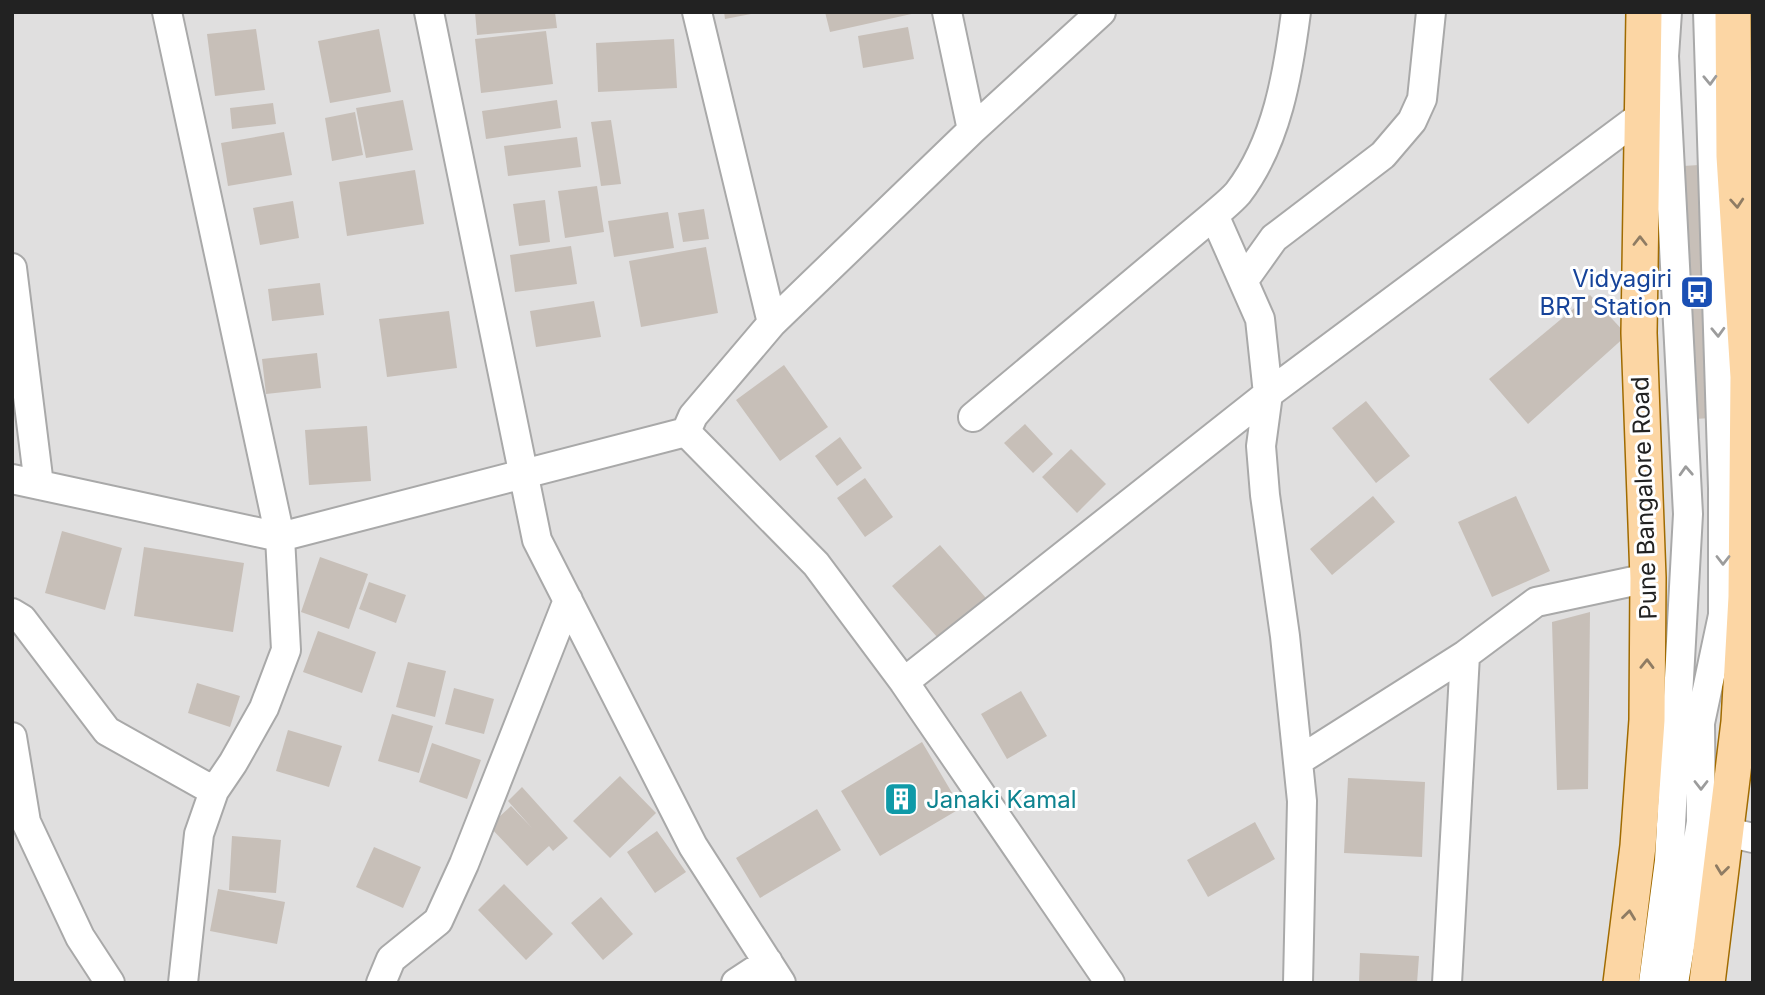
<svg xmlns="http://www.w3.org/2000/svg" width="1765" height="995" font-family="Inter,sans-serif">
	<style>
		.residential { fill: #e0dfdf }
		.building { fill: #c7bfb8 }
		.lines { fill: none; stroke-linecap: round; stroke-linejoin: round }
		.minor-casing { stroke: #a9a9a9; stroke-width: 32 }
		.major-casing { stroke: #a06b00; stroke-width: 38 }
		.minor { stroke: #fff; stroke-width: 28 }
		.major { stroke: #fcd6a4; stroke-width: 35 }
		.oneway { stroke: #9c9c9c }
		.oneway2 { stroke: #8f7c63 }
		.labels { text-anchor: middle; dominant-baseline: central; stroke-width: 6; stroke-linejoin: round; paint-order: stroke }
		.transit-label { font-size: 24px; fill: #164399; stroke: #fff; text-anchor: end }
		.street-label { font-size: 24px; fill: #222; stroke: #fff }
		.culture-label { font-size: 24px; fill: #0d838f; stroke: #fff; text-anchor: start }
	</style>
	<rect width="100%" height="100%" fill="#f2efe9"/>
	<path class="residential" d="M 12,12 L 1753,12 L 1753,983 L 12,983 Z"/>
	<path class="building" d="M 475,12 L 555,12 L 557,28 L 477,35 Z
		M 724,12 L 751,12 L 751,14 L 725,19 Z
		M 825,12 L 916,12 L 916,13 L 830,32 Z
		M 908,27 L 914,59 L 863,68 L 858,36 Z
		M 256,29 L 265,90 L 215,96 L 207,34 Z
		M 379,29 L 391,92 L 330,103 L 318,41 Z
		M 546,31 L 553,84 L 481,93 L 475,39 Z
		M 674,39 L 677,88 L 598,92 L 596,43 Z
		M 403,100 L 413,150 L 366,158 L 356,108 Z
		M 557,100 L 561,128 L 486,139 L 482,111 Z
		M 273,103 L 276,124 L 232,129 L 230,108 Z
		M 355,112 L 363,155 L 332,161 L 325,118 Z
		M 611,120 L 621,184 L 601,186 L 591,122 Z
		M 284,132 L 292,175 L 228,186 L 221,143 Z
		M 577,137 L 581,167 L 508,176 L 504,146 Z
		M 1699,165 L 1711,418 L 1695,419 L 1683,166 Z
		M 415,170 L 424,224 L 347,236 L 339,182 Z
		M 597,186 L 604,232 L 565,238 L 558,191 Z
		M 545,200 L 550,242 L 519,246 L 513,204 Z
		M 293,201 L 299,238 L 260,245 L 253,208 Z
		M 704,209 L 709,239 L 683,242 L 678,213 Z
		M 668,212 L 674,248 L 614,257 L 608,221 Z
		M 571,246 L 577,284 L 515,292 L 510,255 Z
		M 706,247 L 718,313 L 641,327 L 629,261 Z
		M 320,283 L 324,315 L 272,321 L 268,289 Z
		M 1590,295 L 1627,335 L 1528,424 L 1489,379 Z
		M 594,301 L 601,337 L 536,347 L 530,311 Z
		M 449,311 L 457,368 L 387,377 L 379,319 Z
		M 317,353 L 321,388 L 266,394 L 262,359 Z
		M 784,365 L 828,427 L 780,461 L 736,400 Z
		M 1366,401 L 1410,456 L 1376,483 L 1332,428 Z
		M 1025,424 L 1053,454 L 1033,473 L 1004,443 Z
		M 367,426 L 371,481 L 309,485 L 305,430 Z
		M 840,437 L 862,468 L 837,486 L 815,456 Z
		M 1071,449 L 1106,484 L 1077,513 L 1042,477 Z
		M 865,478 L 893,517 L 865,537 L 837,498 Z
		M 1373,496 L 1395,522 L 1332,575 L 1310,549 Z
		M 1516,496 L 1550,571 L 1492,597 L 1458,522 Z
		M 62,531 L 122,548 L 105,610 L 45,593 Z
		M 940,545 L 992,605 L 945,646 L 892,586 Z
		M 144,547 L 244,563 L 233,632 L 134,616 Z
		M 320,557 L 368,574 L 349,629 L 301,612 Z
		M 369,582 L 406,595 L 396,623 L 359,609 Z
		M 1590,612 L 1588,789 L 1557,790 L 1552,622 Z
		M 318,631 L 376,652 L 362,693 L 303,672 Z
		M 408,662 L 446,671 L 435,717 L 396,707 Z
		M 197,683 L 240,696 L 230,727 L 188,713 Z
		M 454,688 L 494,699 L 484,734 L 445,724 Z
		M 1021,691 L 1047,736 L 1007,759 L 981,714 Z
		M 392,714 L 433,726 L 419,773 L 378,761 Z
		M 288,730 L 342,746 L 329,787 L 276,771 Z
		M 922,742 L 961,808 L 880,856 L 841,791 Z
		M 432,743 L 481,760 L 467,799 L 419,782 Z
		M 620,776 L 656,813 L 610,858 L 573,821 Z
		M 1348,778 L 1425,782 L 1422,857 L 1344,853 Z
		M 522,787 L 568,838 L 553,851 L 549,846 L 527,866 L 489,826 L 511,806 L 532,828 L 508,801 Z
		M 817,809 L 841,850 L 760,898 L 736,858 Z
		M 1255,822 L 1275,859 L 1208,897 L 1187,860 Z
		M 657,831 L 686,872 L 655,893 L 627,852 Z
		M 232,836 L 281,840 L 276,893 L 229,890 Z
		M 374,847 L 421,867 L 403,908 L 356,887 Z
		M 504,884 L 553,934 L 526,960 L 478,910 Z
		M 218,889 L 285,902 L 277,944 L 210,931 Z
		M 601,897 L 633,934 L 603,960 L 571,923 Z
		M 1360,953 L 1419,956 L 1417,983 L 1359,983 Z"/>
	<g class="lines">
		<g class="minor-casing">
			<path id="minor" d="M 429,12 L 537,540 L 693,846 L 781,983
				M 697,12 L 772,323
				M 947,12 L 972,130 L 772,323 L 693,416 L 686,432 L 816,564 L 904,682 L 1110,983
				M 1296,12 C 1288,74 1277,142 1238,193 C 1231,201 1222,208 1214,215 L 1260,319 L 1268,394 L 1261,446 L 1265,495 L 1285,636 L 1302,801 L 1298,983
				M 972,130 L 1101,12
				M 12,268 L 39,485
				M 1244,280 L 1274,238 L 1383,155 L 1412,121 L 1422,99 L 1431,12
				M 973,417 L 1214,215
				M 12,479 L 280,537 L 167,12
				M 12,613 L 22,619 L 107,731 L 214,791
				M 904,682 L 1268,394 L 1641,116
				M 12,737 L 26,822 L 80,937 L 110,983
				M 1298,761 L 1465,655 L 1536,602 L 1648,578
				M 1727,832 L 1753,838
				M 183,983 L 199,834 L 214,791 L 233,763 L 264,708 L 286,650 L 280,537 L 686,432
				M 381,983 L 391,959 L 438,921 L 464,864 L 568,600
				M 736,983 L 768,962
				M 1447,983 L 1465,655
				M 1653,983 L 1669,861 L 1688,514 L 1664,56 L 1667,12
				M 1674,983 L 1701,822 L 1700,723 L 1723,615 L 1723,488 L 1708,12"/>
		</g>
		<g class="major-casing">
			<path id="major" d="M 1621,983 L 1638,846 L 1647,720 L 1648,578 L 1639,333 L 1644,12
				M 1707,983 L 1739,722 L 1746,597 L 1748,377 L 1734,156 L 1733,12"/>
		</g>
		<use href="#minor" class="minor"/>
		<use href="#major" class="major"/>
	</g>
	<defs><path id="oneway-chevron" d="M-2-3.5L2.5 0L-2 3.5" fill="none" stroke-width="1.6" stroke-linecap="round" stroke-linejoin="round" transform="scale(1.75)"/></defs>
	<g class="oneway">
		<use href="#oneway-chevron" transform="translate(1710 80) rotate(88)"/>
		<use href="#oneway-chevron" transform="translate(1718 332) rotate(88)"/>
		<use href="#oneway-chevron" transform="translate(1686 471) rotate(-93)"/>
		<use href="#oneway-chevron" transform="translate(1723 560) rotate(90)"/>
		<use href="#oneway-chevron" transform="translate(1701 785) rotate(90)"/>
	</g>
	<g class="oneway2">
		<use href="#oneway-chevron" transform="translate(1737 203) rotate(86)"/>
		<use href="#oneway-chevron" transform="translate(1640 241) rotate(-90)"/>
		<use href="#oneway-chevron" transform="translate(1647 664) rotate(-89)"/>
		<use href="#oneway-chevron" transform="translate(1722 870) rotate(97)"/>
		<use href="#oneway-chevron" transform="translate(1629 915) rotate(-83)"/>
	</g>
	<defs>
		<g id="bus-square" transform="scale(1.75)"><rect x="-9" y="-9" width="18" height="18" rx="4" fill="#1a4fb4" stroke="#fff"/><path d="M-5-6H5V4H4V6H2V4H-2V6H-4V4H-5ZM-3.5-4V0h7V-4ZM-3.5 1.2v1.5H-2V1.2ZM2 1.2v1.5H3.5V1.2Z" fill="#fff"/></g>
		<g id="building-square" transform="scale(1.75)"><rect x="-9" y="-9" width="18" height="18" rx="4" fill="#0f9aa8" stroke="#fff"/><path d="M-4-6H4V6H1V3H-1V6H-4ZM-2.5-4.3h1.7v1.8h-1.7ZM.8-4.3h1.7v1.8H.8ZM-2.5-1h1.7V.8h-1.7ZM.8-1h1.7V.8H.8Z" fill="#fff"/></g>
	</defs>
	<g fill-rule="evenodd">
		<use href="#bus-square" x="1697" y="292"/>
		<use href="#building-square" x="901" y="799"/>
	</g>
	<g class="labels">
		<g class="transit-label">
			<text x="1672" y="278">Vidyagiri<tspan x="1672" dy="28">BRT Station</tspan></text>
		</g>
		<g class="street-label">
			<text transform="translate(1644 498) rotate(-92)">Pune Bangalore Road</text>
		</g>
		<g class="culture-label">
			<text x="926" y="799">Janaki Kamal</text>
		</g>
	</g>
	<rect width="1765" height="995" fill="none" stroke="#222222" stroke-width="28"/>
</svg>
